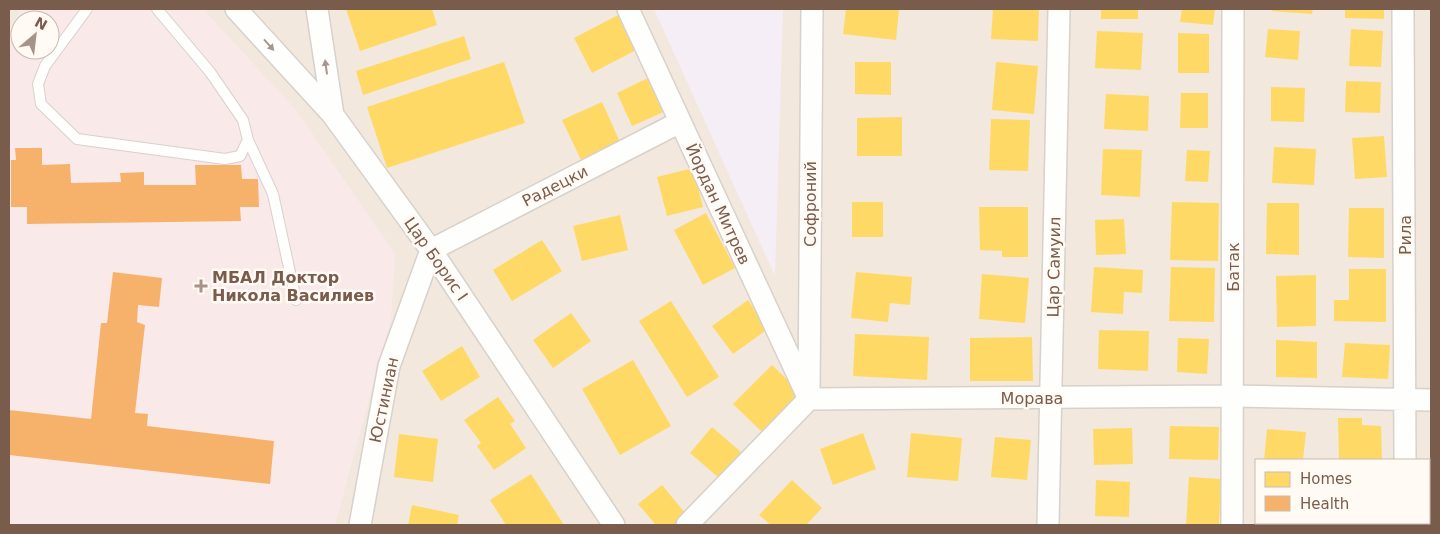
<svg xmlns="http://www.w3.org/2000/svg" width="1440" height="534" font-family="'DejaVu Sans',sans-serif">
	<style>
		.residential { fill: #f2e8de; fill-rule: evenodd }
		.education { fill: #f6eef6 }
		.medical { fill: #fae9e9; fill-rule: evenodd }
		.homes { fill: #ffd966 }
		.health { fill: #f6b26b }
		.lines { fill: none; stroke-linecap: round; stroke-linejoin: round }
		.service-casing { stroke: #d7d1cb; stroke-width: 12 }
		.minor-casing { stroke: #d7d1cb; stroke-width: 24 }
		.service { stroke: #fefefd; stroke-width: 10 }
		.minor { stroke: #fefefd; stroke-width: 21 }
		.oneway { fill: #a8958b }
		.poi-dot { fill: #a69286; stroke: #fffaf3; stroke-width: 2 }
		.labels { text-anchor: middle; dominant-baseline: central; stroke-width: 5; stroke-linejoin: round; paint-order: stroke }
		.street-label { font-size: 16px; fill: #7a5c4d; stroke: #fffaf3 }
		.poi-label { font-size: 16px; font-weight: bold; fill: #7a5c4d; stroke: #fffaf3; text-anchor: start }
	</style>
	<rect width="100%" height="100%" fill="#f9f5f0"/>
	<path class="residential" d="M 9,9 L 1431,9 L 1431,525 L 9,525 ZM 20,20 L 50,20 L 50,50 L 20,50 ZM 1256,460 L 1429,460 L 1429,523 L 1256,523 Z"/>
	<path class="education" d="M 654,9 L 783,9 L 775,276 Z"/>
	<path class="medical" d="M 21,9 L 203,9 L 296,110 L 395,254 L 391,319 L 335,525 L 9,525 L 9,30 ZM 20,20 L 50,20 L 50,50 L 20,50 Z"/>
	<path class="homes" d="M 346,9 L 432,9 L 437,25 L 360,51 Z
		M 846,9 L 899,9 L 896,40 L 843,34 Z
		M 993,9 L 1039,9 L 1038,41 L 991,39 Z
		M 1101,9 L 1138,9 L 1138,19 L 1101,19 Z
		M 1182,9 L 1215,9 L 1213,25 L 1180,22 Z
		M 1273,9 L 1313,9 L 1312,14 L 1272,11 Z
		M 1345,9 L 1384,9 L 1384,19 L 1345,18 Z
		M 622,13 L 640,48 L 592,73 L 574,38 Z
		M 1268,29 L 1300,31 L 1298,60 L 1265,57 Z
		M 1351,29 L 1383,31 L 1381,67 L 1349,66 Z
		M 1097,31 L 1143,33 L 1141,70 L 1095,68 Z
		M 1178,33 L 1209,34 L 1209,73 L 1178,73 Z
		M 464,36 L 471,59 L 363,95 L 356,71 Z
		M 504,62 L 525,123 L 387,168 L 367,107 Z
		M 855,62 L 891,62 L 891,95 L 855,94 Z
		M 996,62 L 1038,66 L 1034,114 L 992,110 Z
		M 650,77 L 666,111 L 632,126 L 617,93 Z
		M 1346,81 L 1381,82 L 1380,113 L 1345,112 Z
		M 1271,87 L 1305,88 L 1304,122 L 1271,121 Z
		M 1181,93 L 1208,93 L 1208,128 L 1180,128 Z
		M 1106,94 L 1149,96 L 1148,131 L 1104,129 Z
		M 602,102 L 620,142 L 581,160 L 562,120 Z
		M 902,117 L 902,156 L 857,156 L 857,118 Z
		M 991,119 L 1030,120 L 1028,171 L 989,170 Z
		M 1384,136 L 1387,177 L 1355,179 L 1352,138 Z
		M 1274,147 L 1316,149 L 1314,185 L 1272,183 Z
		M 1103,149 L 1142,150 L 1140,197 L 1101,195 Z
		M 1187,150 L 1210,151 L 1208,182 L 1185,181 Z
		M 693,168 L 703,207 L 667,216 L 657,177 Z
		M 852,202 L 883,202 L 883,237 L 852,237 Z
		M 1172,202 L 1219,203 L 1218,261 L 1170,260 Z
		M 1267,203 L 1299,203 L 1299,255 L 1266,254 Z
		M 979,207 L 1028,207 L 1028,257 L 1002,257 L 1002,251 L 980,250 Z
		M 1349,208 L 1384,208 L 1384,258 L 1348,257 Z
		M 706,213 L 735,268 L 703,285 L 674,230 Z
		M 620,215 L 628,250 L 582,261 L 573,226 Z
		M 1124,219 L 1126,254 L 1096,255 L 1095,220 Z
		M 542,240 L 562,271 L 512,301 L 493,270 Z
		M 1094,267 L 1143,270 L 1142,293 L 1124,292 L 1123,314 L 1091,312 Z
		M 1171,267 L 1215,268 L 1214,322 L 1169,321 Z
		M 1349,269 L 1386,269 L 1386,322 L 1334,321 L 1334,300 L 1349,300 Z
		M 856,272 L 912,277 L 910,305 L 890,303 L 888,322 L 851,318 Z
		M 982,274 L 1029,278 L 1025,323 L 979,319 Z
		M 1316,275 L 1316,326 L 1277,327 L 1276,276 Z
		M 748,300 L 768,329 L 733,354 L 712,326 Z
		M 671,301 L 719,377 L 687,397 L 639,321 Z
		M 571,313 L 591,341 L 553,368 L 533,340 Z
		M 1099,330 L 1149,331 L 1148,371 L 1098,369 Z
		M 855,334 L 929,337 L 927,380 L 853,376 Z
		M 1032,337 L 1033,381 L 970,381 L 970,338 Z
		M 1178,338 L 1209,339 L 1207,374 L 1177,372 Z
		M 1276,340 L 1317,342 L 1317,378 L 1276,377 Z
		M 1345,343 L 1390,345 L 1388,379 L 1342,377 Z
		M 462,346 L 480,377 L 441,401 L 422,371 Z
		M 633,360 L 671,426 L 620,455 L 582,389 Z
		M 772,365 L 803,395 L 764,434 L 733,404 Z
		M 498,397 L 515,421 L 510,424 L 526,448 L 494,470 L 477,446 L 481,443 L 464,420 Z
		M 1338,418 L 1362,418 L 1362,425 L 1381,426 L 1382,460 L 1339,460 Z
		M 1170,426 L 1219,427 L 1218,460 L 1169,459 Z
		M 712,427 L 741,452 L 719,478 L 690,453 Z
		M 1132,428 L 1133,464 L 1094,465 L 1093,429 Z
		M 1267,429 L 1306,432 L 1303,460 L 1264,460 Z
		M 863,433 L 876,469 L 833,485 L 820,449 Z
		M 911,433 L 962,438 L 958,481 L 907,477 Z
		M 399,434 L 438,439 L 433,482 L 394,477 Z
		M 995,437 L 1031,440 L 1027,480 L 991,477 Z
		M 531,474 L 564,525 L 506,525 L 490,500 Z
		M 1189,477 L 1221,479 L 1219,525 L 1186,525 Z
		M 792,480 L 822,508 L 806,525 L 771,525 L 759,515 Z
		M 1096,480 L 1130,482 L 1129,517 L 1095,516 Z
		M 662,485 L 690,519 L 681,525 L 656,525 L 638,504 Z
		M 412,505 L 459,515 L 457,525 L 408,525 Z"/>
	<path class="health" d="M 15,148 L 42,148 L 42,165 L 70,164 L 71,183 L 121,182 L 120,173 L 144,172 L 144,185 L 196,185 L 195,165 L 241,165 L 242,179 L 258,179 L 259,207 L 240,207 L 241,221 L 27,224 L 27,207 L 11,207 L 11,160 L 16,160 Z
		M 113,272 L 162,278 L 159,307 L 138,305 L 137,322 L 145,325 L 135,413 L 148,414 L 147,426 L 274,441 L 270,484 L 9,455 L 9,410 L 91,419 L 101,323 L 107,323 Z"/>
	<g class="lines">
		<g class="service-casing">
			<path id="service" d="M 87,9 L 45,66 L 38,84 L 41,104 L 77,139 L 225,159 L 240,156 L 248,140 L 243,120 L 210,72 L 157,9
				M 248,140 L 273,194 L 296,300"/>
		</g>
		<g class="minor-casing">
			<path id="minor" d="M 236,9 L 333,115 L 431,250 L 614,525
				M 317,9 L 333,115
				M 628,9 L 809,399
				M 1403,9 L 1405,460
				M 809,394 L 812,9
				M 360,525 L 389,366 L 431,250 L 680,122
				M 687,525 L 809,399 L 1233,396 L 1431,400
				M 1048,525 L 1059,9
				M 1232,525 L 1233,9
				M 1404,525 L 1404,523"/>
		</g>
		<use href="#service" class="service"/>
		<use href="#minor" class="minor"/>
	</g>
	<defs><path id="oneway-solid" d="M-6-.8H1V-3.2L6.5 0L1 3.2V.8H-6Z" transform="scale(1.25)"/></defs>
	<g class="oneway">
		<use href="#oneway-solid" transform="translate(269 45) rotate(48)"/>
		<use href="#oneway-solid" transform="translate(326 67) rotate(-98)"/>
	</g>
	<path class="poi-dot" d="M198.5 278.5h5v5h5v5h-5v5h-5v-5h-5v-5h5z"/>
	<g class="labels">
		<g class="street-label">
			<text transform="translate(555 186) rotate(-27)">Радецки</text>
			<text transform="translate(718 204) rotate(65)">Йордан Митрев</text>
			<text transform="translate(810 204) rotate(-90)">Софроний</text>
			<text transform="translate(1405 235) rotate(-90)">Рила</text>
			<text transform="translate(436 259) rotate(55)">Цар Борис I</text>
			<text transform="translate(1054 267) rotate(-89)">Цар Самуил</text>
			<text transform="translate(1233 267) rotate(-90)">Батак</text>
			<text x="1032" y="398">Морава</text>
			<text transform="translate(384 400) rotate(-78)">Юстиниан</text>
		</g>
		<g class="poi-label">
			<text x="212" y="277">МБАЛ Доктор<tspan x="212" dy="18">Никола Василиев</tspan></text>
		</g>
	</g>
	<rect width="1440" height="534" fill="none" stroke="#7a5c4d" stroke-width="20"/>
	<rect x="1255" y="459" width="175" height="65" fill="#fffaf3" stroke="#cabbb1"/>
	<rect x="1265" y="472" width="25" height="15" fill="#ffd966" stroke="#cabbb1"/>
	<text x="1300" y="484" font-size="15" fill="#7a5c4d">Homes</text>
	<rect x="1265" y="496" width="25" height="15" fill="#f6b26b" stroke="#cabbb1"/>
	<text x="1300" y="509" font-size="15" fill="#7a5c4d">Health</text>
	<g transform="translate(35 35) rotate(28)"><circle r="24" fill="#fffaf3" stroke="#cabbb1"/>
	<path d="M0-4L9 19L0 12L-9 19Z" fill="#a69286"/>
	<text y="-8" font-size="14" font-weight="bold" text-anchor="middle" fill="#7a5c4d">N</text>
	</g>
</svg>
